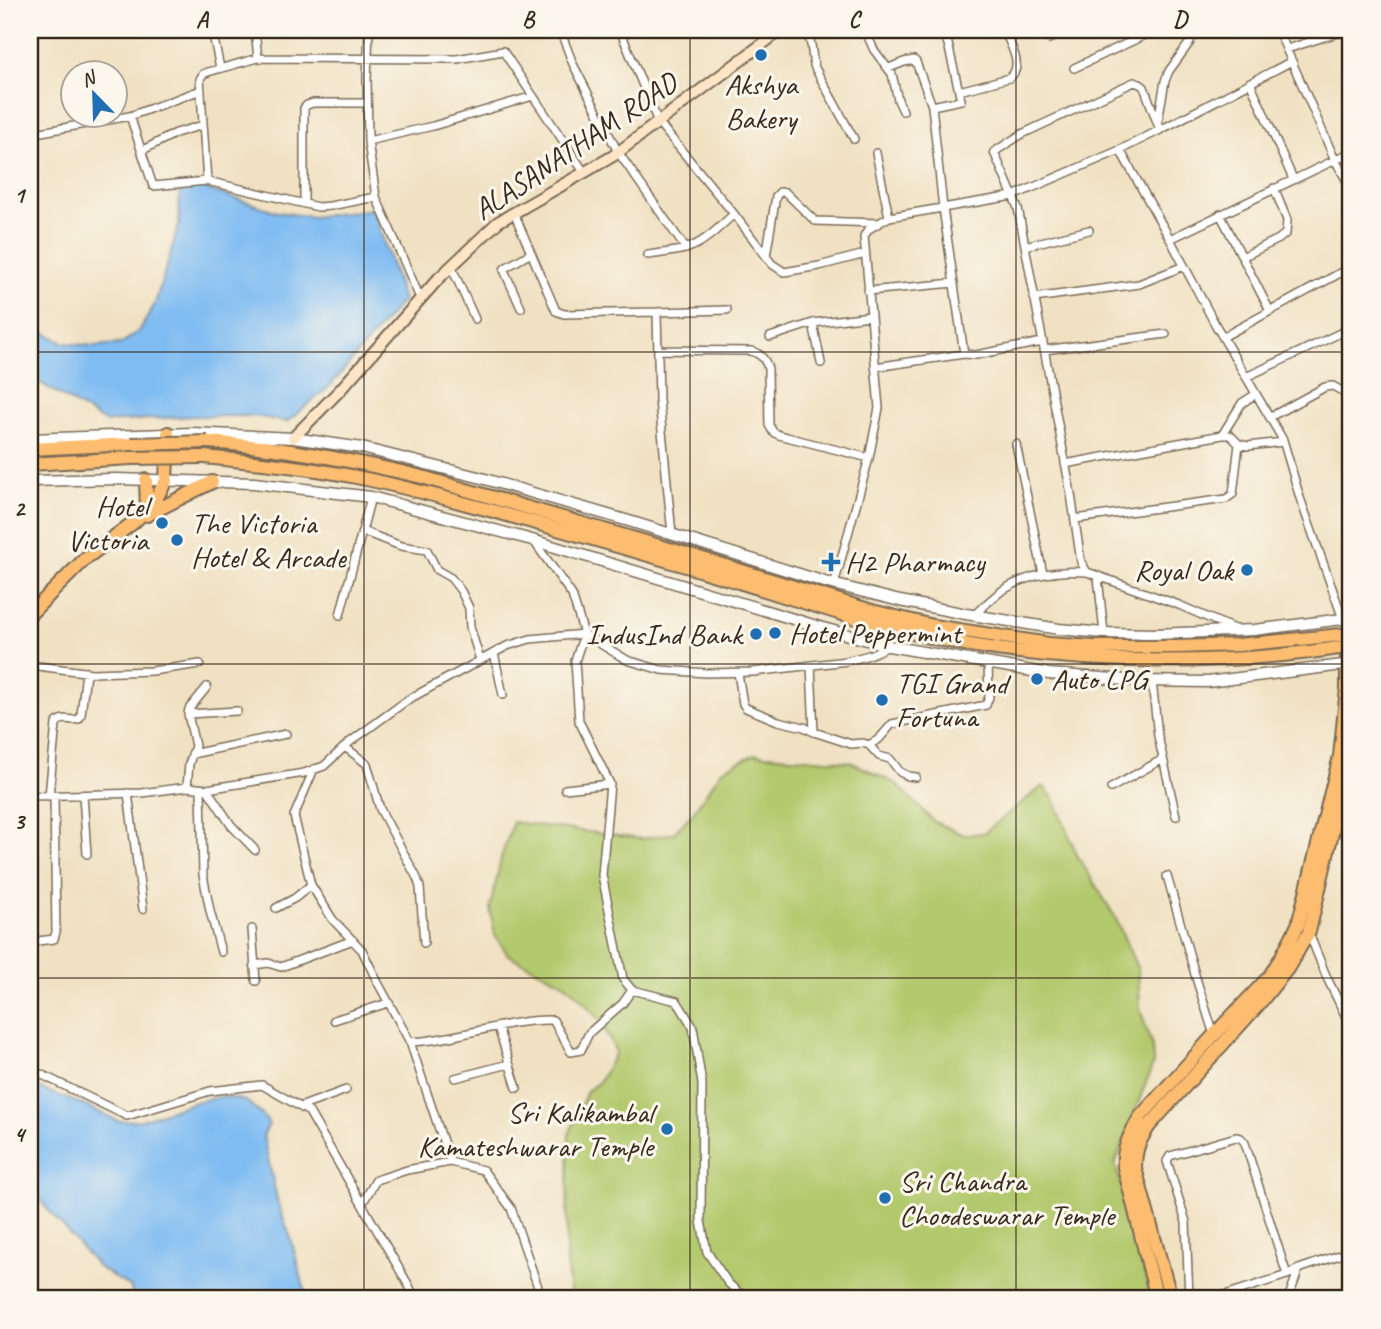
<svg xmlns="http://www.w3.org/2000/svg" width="1381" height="1329" font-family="Caveat,sans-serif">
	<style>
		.green { fill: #b3c96d; stroke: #777a46; stroke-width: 2 }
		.water { fill: #7fbcf2; stroke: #5d7388; stroke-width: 2 }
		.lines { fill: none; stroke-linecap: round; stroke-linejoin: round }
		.minor-casing { stroke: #7a6a57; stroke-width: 10 }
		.tertiary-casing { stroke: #7a6a57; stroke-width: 13 }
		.secondary-casing { stroke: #7a6a57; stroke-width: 14 }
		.primary-casing { stroke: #7a6a57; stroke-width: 16 }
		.trunk-casing { stroke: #7a6a57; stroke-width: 16 }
		.minor { stroke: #fff; stroke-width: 7 }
		.tertiary { stroke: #fff; stroke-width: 10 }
		.secondary { stroke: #fee5c5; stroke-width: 10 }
		.primary { stroke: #fcbd6f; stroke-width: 12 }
		.trunk { stroke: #fcbd6f; stroke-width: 12 }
		.trunk-bridge-casing { stroke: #7a6a57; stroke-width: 16; stroke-linecap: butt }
		.trunk-bridge { stroke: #fcbd6f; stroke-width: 12 }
		.grid { fill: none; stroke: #3b2a1e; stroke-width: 2; stroke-opacity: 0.55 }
		.poi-dot { fill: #1f6fb2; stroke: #fbf7ec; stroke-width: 2.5 }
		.labels { text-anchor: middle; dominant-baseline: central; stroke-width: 6; stroke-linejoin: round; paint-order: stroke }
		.poi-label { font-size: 30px; fill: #3b2a1e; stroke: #fbf7ec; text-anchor: start }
		.street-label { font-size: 30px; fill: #3b2a1e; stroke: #fbf7ec }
		.neatline { fill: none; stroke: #3b2a1e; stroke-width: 2.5 }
		.grid-label { font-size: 23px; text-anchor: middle; font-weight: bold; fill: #3b2a1e }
	</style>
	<rect width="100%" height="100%" fill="#fbf7ec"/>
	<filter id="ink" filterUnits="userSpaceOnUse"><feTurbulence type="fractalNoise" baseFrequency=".0143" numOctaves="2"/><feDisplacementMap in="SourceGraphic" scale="14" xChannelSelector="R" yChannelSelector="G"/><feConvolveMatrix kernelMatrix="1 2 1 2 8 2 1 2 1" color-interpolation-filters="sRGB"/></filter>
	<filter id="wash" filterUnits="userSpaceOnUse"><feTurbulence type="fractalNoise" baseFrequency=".00686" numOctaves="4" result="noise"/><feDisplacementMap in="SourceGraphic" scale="28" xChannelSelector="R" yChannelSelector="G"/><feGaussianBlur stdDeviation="1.57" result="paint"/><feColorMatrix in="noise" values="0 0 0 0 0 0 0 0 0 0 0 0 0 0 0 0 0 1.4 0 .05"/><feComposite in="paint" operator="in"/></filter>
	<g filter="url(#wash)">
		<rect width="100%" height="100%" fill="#f0e1c2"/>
		<path class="green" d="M 755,754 L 851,762 L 897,784 L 934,822 L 964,835 L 984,833 L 1043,786 L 1054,799 L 1077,855 L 1115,917 L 1138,970 L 1140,1009 L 1152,1046 L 1153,1064 L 1115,1164 L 1129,1208 L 1141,1262 L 1152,1299 L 571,1299 L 566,1261 L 569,1135 L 587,1091 L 599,1082 L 616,1052 L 600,1020 L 577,995 L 564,983 L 508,955 L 495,935 L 490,908 L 502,855 L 513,822 L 642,839 L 674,833 L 692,814 L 723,769 Z"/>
		<path class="water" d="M 200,187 L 278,212 L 313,217 L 373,209 L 403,300 L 331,385 L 287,422 L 255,416 L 195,416 L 105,422 L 42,384 L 30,374 L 30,320 L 43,332 L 64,343 L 94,346 L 121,344 L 140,330 L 155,304 L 179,225 L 180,188 Z
			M 30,1085 L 79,1103 L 118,1121 L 141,1120 L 195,1102 L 225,1096 L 246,1101 L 264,1117 L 269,1124 L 263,1136 L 278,1204 L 291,1239 L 307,1299 L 135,1299 L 130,1287 L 98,1267 L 43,1204 L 30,1181 Z"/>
	</g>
	<g filter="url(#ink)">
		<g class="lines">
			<g class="minor-casing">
				<path id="minor" d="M 212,30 L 220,68
					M 255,30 L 258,58
					M 369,30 L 367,79 L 368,141 L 376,197 L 420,298
					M 560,30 L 573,64 L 618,152 L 686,249
					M 620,30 L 658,122 L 734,214 L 772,264 L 784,272 L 819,266 L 865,254
					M 801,30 C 815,37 810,55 815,68 L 854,139
					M 865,30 L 874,50 L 892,74 L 898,100 L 903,111
					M 942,30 L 948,44 L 961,100 L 932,106 L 943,208 L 964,354 L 976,355 L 1042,342
					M 1214,30 L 1223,31 L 1228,30
					M 1278,30 L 1335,160 L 1170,239 L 1215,324 L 1283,440 L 1300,498 L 1343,619
					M 1049,39 L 1070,30
					M 1287,49 L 1324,37 L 1351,30
					M 889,68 L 904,62 L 914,60 L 916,62 L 932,106
					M 1074,68 L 1156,30
					M 1250,82 L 1293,179
					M 201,90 L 130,116 L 153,186 L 207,181 L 318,207 L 330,206 L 376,197
					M 959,91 L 1009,78 C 1025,67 1010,44 1004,30
					M 1158,121 L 1165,81 L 1169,71 L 1190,42 L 1191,37 L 1189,30
					M 1160,130 L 1292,61
					M 30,134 L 130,116
					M 368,141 L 433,126 L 533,96
					M 141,151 L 176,133 L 203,125
					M 1351,152 L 1335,160 L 1351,188
					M 876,153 L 889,217
					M 207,181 L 200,79 L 203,74 L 208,72 L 258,58 L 457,59 L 503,51 L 584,172
					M 304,204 L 304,108 L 307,105 L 313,103 L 367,103
					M 514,213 L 556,311 L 564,314 L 657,312 L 659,400 L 672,534
					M 1220,214 L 1270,311
					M 1170,239 L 1120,150 L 1160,130 L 1144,87 L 1140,84 L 1134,82 L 1022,134 L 994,152 L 1018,208 L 1071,494 L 1081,562 L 1087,572 L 1179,605 L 1234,629
					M 1025,246 L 1089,230
					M 648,255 C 661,253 676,252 688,248 C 706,242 720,226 734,214
					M 766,256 L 776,196 L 780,192 L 785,192 L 815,221 L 879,223
					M 1242,257 L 1279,239 L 1286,233 L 1287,220 L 1274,188
					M 451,266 L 475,319
					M 868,291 L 954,283
					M 1034,298 L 1139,284 L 1184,266
					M 521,308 L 504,270 L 505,268 L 531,253
					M 657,312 L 727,310
					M 813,323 L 821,363
					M 770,337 L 813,323 L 870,316
					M 1223,337 L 1351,267
					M 658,350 L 751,351 C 760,353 766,360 768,369 L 769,425 L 773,432 L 779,435 L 869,458
					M 1044,350 L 1166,334
					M 875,367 L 964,354
					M 1246,377 L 1351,328
					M 1270,417 L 1325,387 L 1333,386 L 1345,393 L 1351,411
					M 1222,435 L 1242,403 L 1256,394
					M 1016,444 L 1043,574
					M 1065,464 L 1222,435 L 1230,435 L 1239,444 L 1248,446 L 1283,442
					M 1075,519 L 1226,499 L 1233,494 L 1239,444
					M 362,531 L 401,546 L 427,550 L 437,570 L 451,578 L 461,591 L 469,608 L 470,627 L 480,660
					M 533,540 L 572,595 L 584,634 L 575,661 L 579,721 L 610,784 L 602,875 L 623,979 L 632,990 L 677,1001 L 693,1027 L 702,1084 L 701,1221 L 707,1252 L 728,1283 L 746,1299
					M 1098,577 L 1104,633
					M 834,585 L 869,458 L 879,408 L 864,236 L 869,229 L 889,217 L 1013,196 L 1120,150
					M 340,615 L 371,497
					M 974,615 C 983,607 993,597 1003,590 C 1029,574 1058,570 1087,572
					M 494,653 L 503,695
					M 30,665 L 92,673 L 152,671 L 200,664
					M 811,665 L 814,732 L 851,744 L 863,743 L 869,745 L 879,756 L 890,759 L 900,772 L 908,776 L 916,777
					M 738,673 L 743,704 L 746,708 L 778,721 L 804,727 L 814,732
					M 1152,681 L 1158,736 L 1176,816
					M 188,714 L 237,711
					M 869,745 L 879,739 L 892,724 L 986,705 L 989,697 L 988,663
					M 345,747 L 367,764 L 380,809 L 417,878 L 420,887 L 424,943
					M 192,754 L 286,734
					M 314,769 L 294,816 L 311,885 L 333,920 L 362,950 L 377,981 L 410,1042 C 459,1040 505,1019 553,1020 L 571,1052 L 581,1050 L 589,1033 L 623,1003 L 632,990
					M 187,787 L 189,764 L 195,746 L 188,714 L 189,709 L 207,687
					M 1111,788 L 1163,759
					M 201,789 L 203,875 L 210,911 L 221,952
					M 207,789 L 231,825 L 255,850
					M 565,789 L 610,784
					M 128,793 L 143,909
					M 83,795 L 87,854
					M 30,796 L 142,793 L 187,787 L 207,789 L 304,773 L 324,766 L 350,742 L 409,699 L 507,646 L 530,639 L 584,634 L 627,660 L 661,670 L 707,673 L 753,672 L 847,661 L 869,655 L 889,646
					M 49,796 L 56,724 C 62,715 71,722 79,719 L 81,715 L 86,672
					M 1167,876 L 1196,978 L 1214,1035
					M 276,908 L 295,898 L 311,885
					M 252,929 L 256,981
					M 1308,931 L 1327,978 L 1351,1027
					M 30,942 L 54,939 L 56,932 L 54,796
					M 254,965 L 268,963 L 281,967 L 353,940
					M 334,1020 L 388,1003
					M 498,1027 L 517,1088
					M 410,1042 L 450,1162
					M 30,1069 L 127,1116 L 210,1091 L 262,1085 L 309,1112 L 409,1286 L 415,1299
					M 455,1078 L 509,1064
					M 300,1107 L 346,1090
					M 362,1204 L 376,1180 L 407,1170 L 450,1162 L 483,1170 L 511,1208 L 542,1299
					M 1189,1299 L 1186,1222 L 1167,1161 L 1170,1156 L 1236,1137 L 1241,1138 L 1245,1143 L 1287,1275
					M 1213,1299 L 1287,1275 L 1299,1269
					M 1288,1299 L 1299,1269 L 1351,1251"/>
			</g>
			<g class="tertiary-casing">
				<path id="tertiary" d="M 30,439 L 192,433 L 293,438 L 362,448 L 478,477 L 629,521 L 828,583 L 900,601 L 966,614 L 1059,629 L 1104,633 L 1156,634 L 1254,630 L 1351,618
					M 30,481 L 116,479 L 254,483 L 371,497 L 532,540 L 823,628 L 889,646 L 1049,674 L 1139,681 L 1207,682 L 1351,664"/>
			</g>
			<g class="secondary-casing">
				<path id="secondary" d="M 293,438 L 340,390 L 439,278 L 498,222 L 613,156 L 781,30"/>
			</g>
			<g class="primary-casing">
				<path id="primary" d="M 1157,1299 L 1124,1167 C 1122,1148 1131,1132 1141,1116 L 1214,1035 L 1269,977 L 1281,958 L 1298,925 L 1340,756 L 1347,688 L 1347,647
					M 1171,1299 L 1135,1168 C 1135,1149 1139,1141 1149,1126 L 1258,1005 L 1287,969 L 1309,932 L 1351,751"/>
			</g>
			<g class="trunk-casing">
				<path id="trunk" d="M 208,442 C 280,447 352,460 422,477 L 673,550 L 872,611 L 933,626 L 1049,644 L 1094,647 L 1177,647 L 1238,645 L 1351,634
					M 30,449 L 131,444
					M 204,457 C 255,462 306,467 356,477 C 403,486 448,499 493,511 C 565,531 637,551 709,573 C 794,598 881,630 970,645 C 1090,665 1231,666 1351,646
					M 30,464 L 131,458
					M 146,480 L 147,509
					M 147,515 L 212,482
					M 30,614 L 86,558 L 134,522 L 154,502 L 166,481 L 168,433"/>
			</g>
			<use href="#minor" class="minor"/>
			<use href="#tertiary" class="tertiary"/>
			<use href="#secondary" class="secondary"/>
			<use href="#primary" class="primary"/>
			<use href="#trunk" class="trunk"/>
			<g class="trunk-bridge-casing">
				<path id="trunk-bridge" d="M 131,444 L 208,442
					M 131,458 L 204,457"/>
			</g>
			<use href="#trunk-bridge" class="trunk-bridge"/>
		</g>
	</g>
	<path class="grid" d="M 364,30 L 364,1299M 690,30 L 690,1299M 1016,30 L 1016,1299M 30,352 L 1351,352M 30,664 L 1351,664M 30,978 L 1351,978"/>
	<g class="poi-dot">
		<circle cx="761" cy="55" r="7"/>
		<circle cx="162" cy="523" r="7"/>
		<circle cx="177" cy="540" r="7"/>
		<path d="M827.5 551.5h7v7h7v7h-7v7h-7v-7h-7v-7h7z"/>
		<circle cx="1247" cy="570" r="7"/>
		<circle cx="775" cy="633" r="7"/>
		<circle cx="756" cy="634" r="7"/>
		<circle cx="1037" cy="679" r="7"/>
		<circle cx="882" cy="700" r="7"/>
		<circle cx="667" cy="1129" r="7"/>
		<circle cx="885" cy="1198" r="7"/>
	</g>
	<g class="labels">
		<g class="poi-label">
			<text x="761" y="84" text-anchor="middle">Akshya<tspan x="761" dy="34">Bakery</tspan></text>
			<text x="148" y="506" text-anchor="end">Hotel<tspan x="148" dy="34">Victoria</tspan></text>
			<text x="191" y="523">The Victoria<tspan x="191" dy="34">Hotel &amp; Arcade</tspan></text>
			<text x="845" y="562">H2 Pharmacy</text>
			<text x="1233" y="570" text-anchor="end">Royal Oak</text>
			<text x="789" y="633">Hotel Peppermint</text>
			<text x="742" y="634" text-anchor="end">IndusInd Bank</text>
			<text x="1051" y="679">Auto LPG</text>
			<text x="896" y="683">TGI Grand<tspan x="896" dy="34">Fortuna</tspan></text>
			<text x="653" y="1112" text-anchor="end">Sri Kalikambal<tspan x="653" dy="34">Kamateshwarar Temple</tspan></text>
			<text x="899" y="1181">Sri Chandra<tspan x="899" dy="34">Choodeswarar Temple</tspan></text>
		</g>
		<g class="street-label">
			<text transform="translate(575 146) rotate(-34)">ALASANATHAM ROAD</text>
		</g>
	</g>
	<rect width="1381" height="1329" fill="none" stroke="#fbf7ec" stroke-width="77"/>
	<g transform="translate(94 94) rotate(337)"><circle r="33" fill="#fbf7ec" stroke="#aea59a" stroke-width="2"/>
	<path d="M0-5L12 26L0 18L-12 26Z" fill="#1f6fb2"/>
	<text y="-10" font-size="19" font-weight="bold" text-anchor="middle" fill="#3b2a1e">N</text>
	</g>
	<rect x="38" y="38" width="1304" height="1252" class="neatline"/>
	<g class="grid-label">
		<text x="202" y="27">A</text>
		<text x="528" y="27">B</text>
		<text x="854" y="27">C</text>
		<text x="1180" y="27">D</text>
		<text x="19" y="203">1</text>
		<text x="19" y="516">2</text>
		<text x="19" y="829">3</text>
		<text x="19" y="1142">4</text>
	</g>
</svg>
